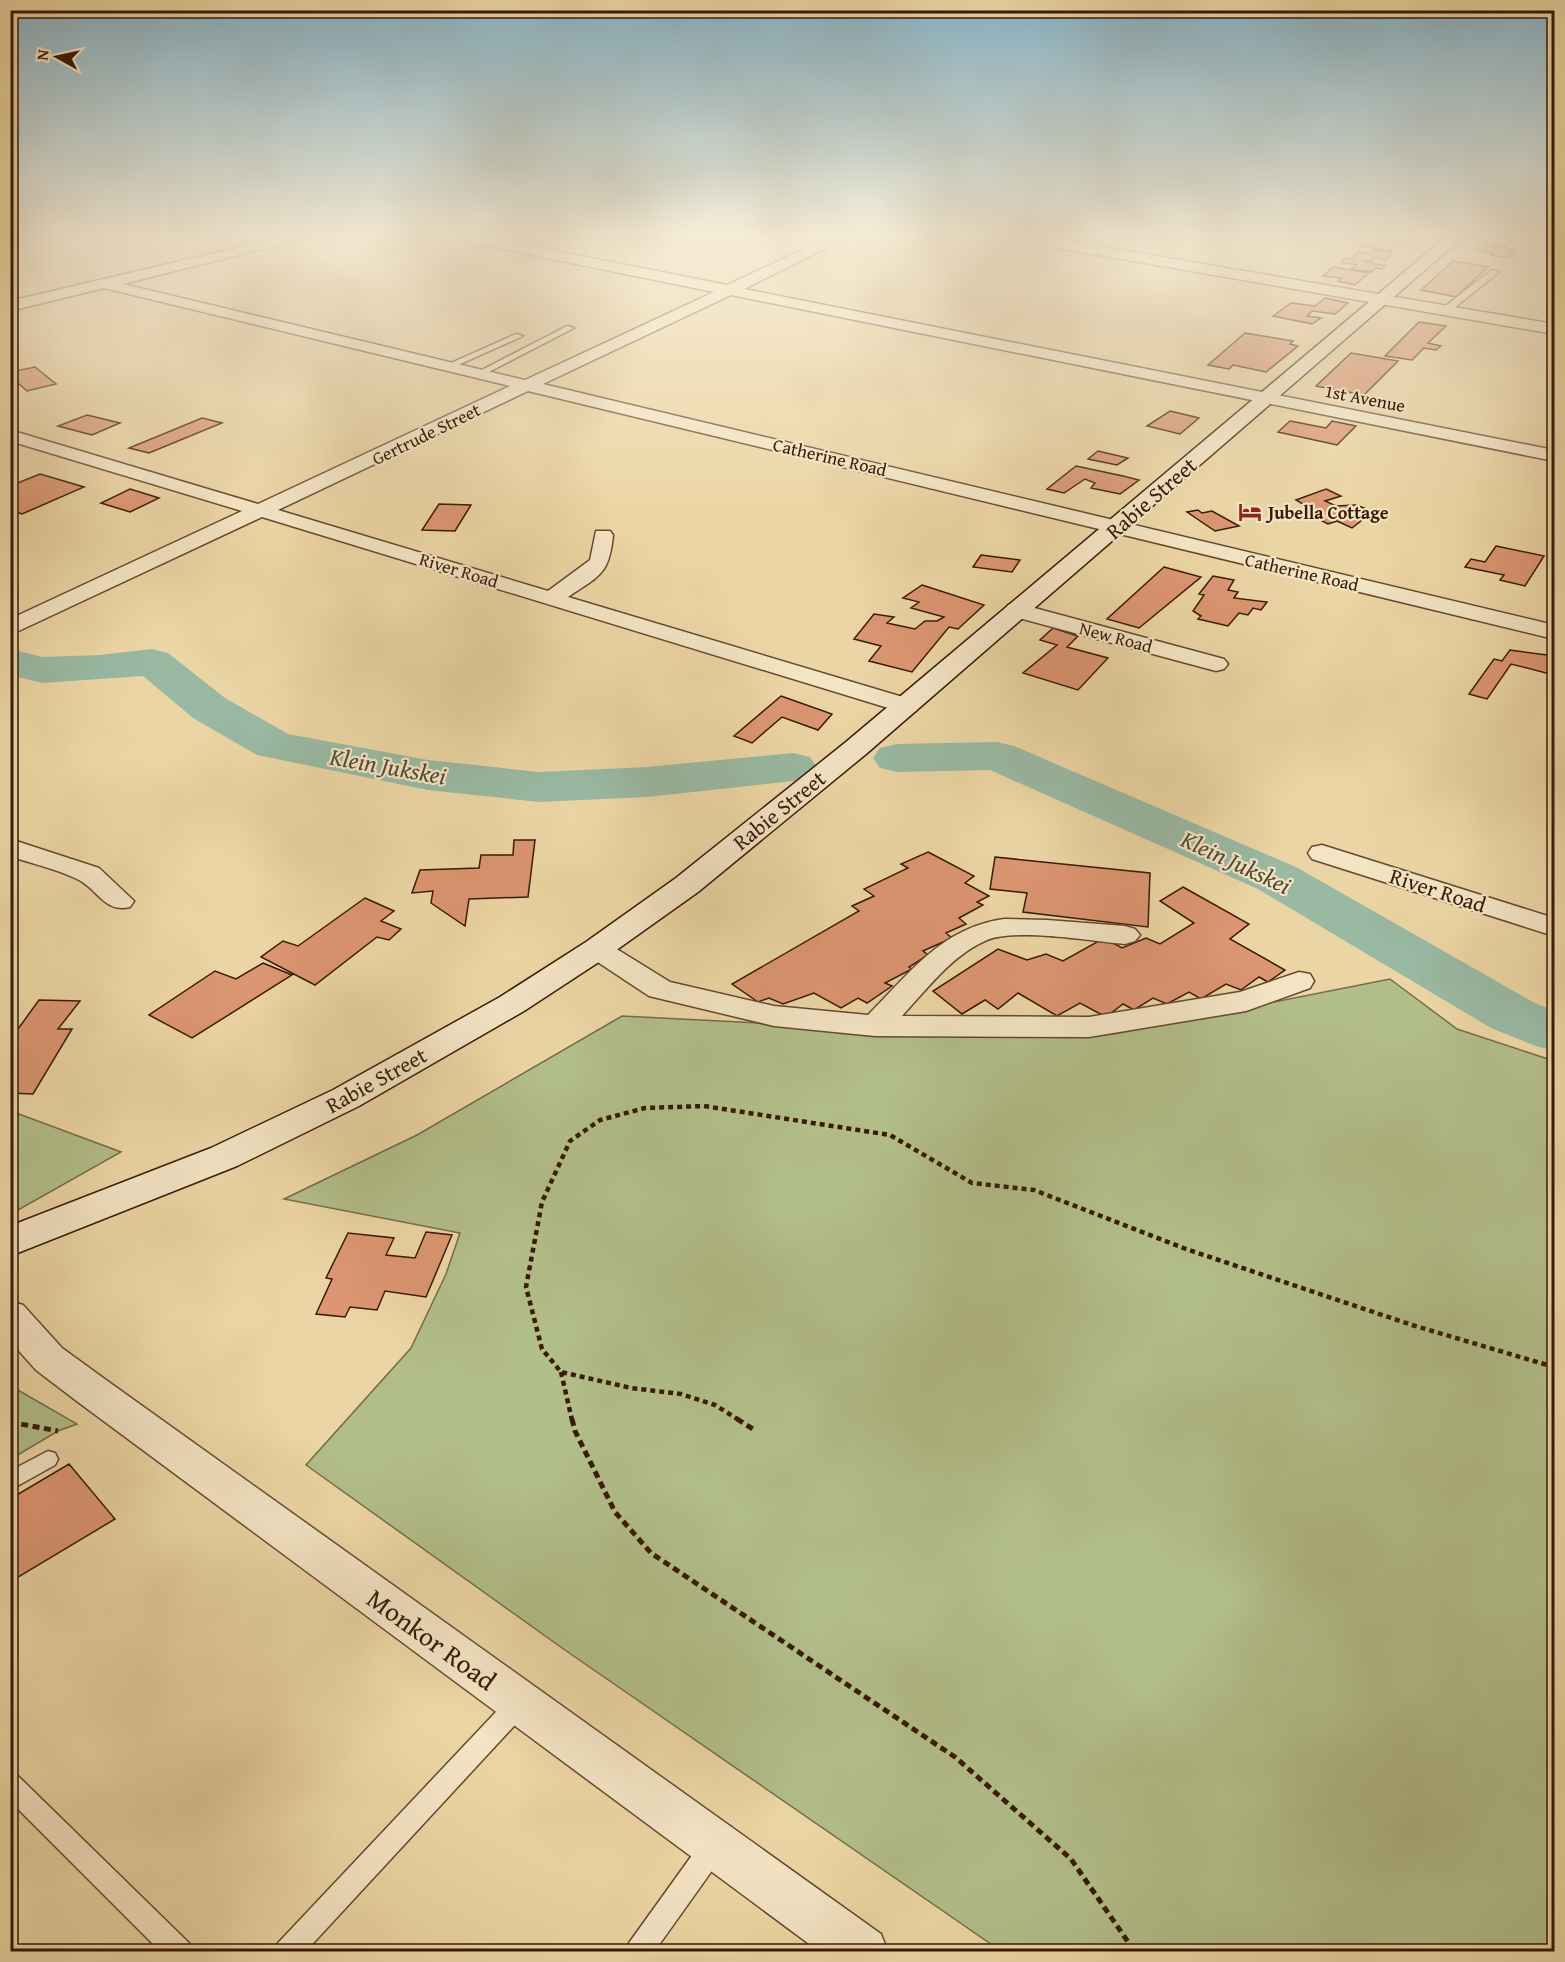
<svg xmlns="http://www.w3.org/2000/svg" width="1565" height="1962" font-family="'Gentium Book Plus',serif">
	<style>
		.green { fill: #b2be8a; stroke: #746c48; stroke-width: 1.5 }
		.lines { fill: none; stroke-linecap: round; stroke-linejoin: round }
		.river { fill: #99b9a3; fill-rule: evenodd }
		.building { fill: #dc9672; stroke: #371a07; stroke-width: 1.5 }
		.lane-casing { stroke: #64492e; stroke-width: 3 }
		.street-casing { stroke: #64492e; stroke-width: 3 }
		.secondary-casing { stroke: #371a07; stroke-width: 3 }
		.path-far1 { stroke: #371a07; stroke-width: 4.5; stroke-dasharray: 5 4; stroke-linecap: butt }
		.path { stroke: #371a07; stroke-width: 5; stroke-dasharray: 7 4.5; stroke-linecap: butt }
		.lane { fill: #f3e4c4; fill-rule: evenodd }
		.street { fill: #f3e4c4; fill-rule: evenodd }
		.secondary { fill: #f3e4c4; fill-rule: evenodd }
		.labels { text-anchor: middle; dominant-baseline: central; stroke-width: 4.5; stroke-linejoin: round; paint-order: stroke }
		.far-street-label { font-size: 18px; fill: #371a07; stroke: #f3e4c4 }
		.far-poi-label { font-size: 18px; font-weight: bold; fill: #371a07; stroke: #f3e4c4; text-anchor: start }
		.street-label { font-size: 22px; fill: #371a07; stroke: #f3e4c4 }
		.water-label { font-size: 24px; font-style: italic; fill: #544a36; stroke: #f3e4c4 }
		.near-street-label { font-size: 27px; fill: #371a07; stroke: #f3e4c4 }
	</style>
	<rect width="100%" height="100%" fill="#ecd5a4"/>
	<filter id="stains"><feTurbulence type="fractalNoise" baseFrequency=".00333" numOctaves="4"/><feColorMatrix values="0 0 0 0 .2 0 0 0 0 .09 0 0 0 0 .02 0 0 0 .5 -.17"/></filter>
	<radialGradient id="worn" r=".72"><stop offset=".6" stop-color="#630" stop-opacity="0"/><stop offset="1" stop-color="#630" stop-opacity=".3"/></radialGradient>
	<path class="green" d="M 1390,979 L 1457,1029 L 1554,1061 L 1554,1951 L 1001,1951 L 562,1648 L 306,1465 L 411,1348 L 446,1274 L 460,1233 L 284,1199 L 417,1135 L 622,1016 L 917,1031 L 1113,1034 Z
		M 10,1111 L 11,1111 L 121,1152 L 11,1214 Z
		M 10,1386 L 11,1386 L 77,1424 L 58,1431 L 11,1459 Z"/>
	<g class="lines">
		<path class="river" d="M 10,649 L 42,657 L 100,655 L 152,649 L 168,653 L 225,698 L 288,734 L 428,760 L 539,772 L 647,767 L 793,753 L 810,757 L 817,767 L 810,777 L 793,781 L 647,797 L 539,802 L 428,790 L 257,755 L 193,718 L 143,676 L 42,683 L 10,675 Z
			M 997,742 L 1014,746 L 1296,867 L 1533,1002 L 1554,1011 L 1554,1051 L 1533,1045 L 1491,1028 L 1258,889 L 990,770 L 897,772 L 880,768 L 873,758 L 880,748 L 897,744 Z"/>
	</g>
	<path class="building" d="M 1372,237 L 1381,237 L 1404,241 L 1390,251 L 1361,246 Z
		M 1491,237 L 1516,237 L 1506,247 L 1484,244 Z
		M 1482,245 L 1516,250 L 1509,258 L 1491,255 L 1493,253 L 1475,250 Z
		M 1374,250 L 1392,252 L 1386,260 L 1374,258 L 1372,261 L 1363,261 L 1385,266 L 1382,269 L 1376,268 L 1372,272 L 1351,269 L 1357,265 L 1342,262 L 1345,258 L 1352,259 L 1358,252 L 1371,253 Z
		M 1453,261 L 1488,267 L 1456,297 L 1421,290 Z
		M 1333,267 L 1369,273 L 1355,285 L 1338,281 L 1341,278 L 1323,276 Z
		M 1325,298 L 1348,303 L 1335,314 L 1312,311 L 1307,316 L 1321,318 L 1312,324 L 1273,316 L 1291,303 L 1315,306 Z
		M 1419,322 L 1446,326 L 1428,343 L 1441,346 L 1436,350 L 1424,348 L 1412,360 L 1385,356 Z
		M 1245,333 L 1293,341 L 1290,344 L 1298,346 L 1266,372 L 1233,365 L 1229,369 L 1208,365 Z
		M 1351,353 L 1398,361 L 1364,395 L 1316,386 Z
		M 35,367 L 56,384 L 27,391 L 10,376 L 10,372 Z
		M 1170,411 L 1199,418 L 1180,434 L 1147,426 Z
		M 87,415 L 120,423 L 92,435 L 58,426 Z
		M 202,418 L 222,423 L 149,453 L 129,448 Z
		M 1290,421 L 1326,428 L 1332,421 L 1356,426 L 1337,445 L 1278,432 Z
		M 1098,451 L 1128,458 L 1117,465 L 1088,459 Z
		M 1076,466 L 1123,476 L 1139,480 L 1120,494 L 1091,488 L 1095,483 L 1085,479 L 1064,493 L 1047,489 Z
		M 40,474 L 84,487 L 22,514 L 10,510 L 10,486 Z
		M 130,489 L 159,498 L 130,512 L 101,503 Z
		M 1326,489 L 1341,496 L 1325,501 L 1336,506 L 1356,505 L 1364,508 L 1354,511 L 1361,514 L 1352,517 L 1361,521 L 1352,528 L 1337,521 L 1328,524 L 1316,518 L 1323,516 L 1296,500 Z
		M 439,504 L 471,505 L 455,531 L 422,530 Z
		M 1198,510 L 1202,513 L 1212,511 L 1239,526 L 1215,531 L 1187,512 Z
		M 1496,546 L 1544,556 L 1525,586 L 1500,580 L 1504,575 L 1465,567 L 1471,559 L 1485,562 Z
		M 981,555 L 1020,560 L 1012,572 L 973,567 Z
		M 1164,567 L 1201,577 L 1139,628 L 1107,619 Z
		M 1213,576 L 1234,580 L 1228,590 L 1238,592 L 1234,598 L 1267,602 L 1261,610 L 1253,608 L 1248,615 L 1239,613 L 1228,626 L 1198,619 L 1201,616 L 1193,611 L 1204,595 L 1199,594 Z
		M 922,585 L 984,605 L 958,629 L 949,627 L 912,672 L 869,661 L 881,646 L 854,639 L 874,614 L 894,617 L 887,623 L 915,629 L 925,621 L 937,621 L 944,617 L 911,608 L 919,602 L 903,598 Z
		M 1053,628 L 1078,636 L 1067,647 L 1108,658 L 1078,690 L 1023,673 L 1057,645 L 1040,640 Z
		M 1510,650 L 1554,656 L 1554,675 L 1511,664 L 1487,699 L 1469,694 L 1494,659 L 1502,661 Z
		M 781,696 L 832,714 L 818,730 L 782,717 L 752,743 L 734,736 Z
		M 514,840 L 535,840 L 528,897 L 469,899 L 465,926 L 431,903 L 433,891 L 412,893 L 420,870 L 479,868 L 481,855 L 513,855 Z
		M 928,852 L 974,876 L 965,883 L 989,896 L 977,902 L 983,905 L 959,918 L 966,924 L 946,933 L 952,938 L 923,951 L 928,955 L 909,967 L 912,969 L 885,983 L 892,986 L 867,1003 L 858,998 L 841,1008 L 814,993 L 783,1004 L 769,998 L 758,1002 L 732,984 L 859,911 L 852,906 L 874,896 L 864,889 L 908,868 L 901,864 Z
		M 995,857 L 1150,873 L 1148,927 L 1023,912 L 1027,893 L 990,889 Z
		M 1183,887 L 1249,924 L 1230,939 L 1285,970 L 1268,982 L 1259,977 L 1241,990 L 1226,984 L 1201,999 L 1189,992 L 1167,1004 L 1153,998 L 1134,1010 L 1123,1004 L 1106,1017 L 1080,1003 L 1057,1016 L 1018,993 L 998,1009 L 985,1000 L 962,1014 L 933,991 L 998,949 L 1027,960 L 1046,954 L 1063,961 L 1104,938 L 1122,948 L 1146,938 L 1160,944 L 1194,923 L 1160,901 Z
		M 365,898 L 394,911 L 381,921 L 401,929 L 389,940 L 377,937 L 315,985 L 261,957 L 283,941 L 298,946 Z
		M 263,963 L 292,975 L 192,1038 L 149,1015 L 215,971 L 236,979 Z
		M 39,1000 L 80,1001 L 58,1029 L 72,1029 L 33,1094 L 10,1093 L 10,1040 Z
		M 426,1232 L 452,1235 L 426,1297 L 385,1291 L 377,1310 L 350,1307 L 345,1317 L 316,1314 L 332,1279 L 326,1278 L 348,1233 L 394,1238 L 386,1255 L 415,1258 Z
		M 69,1464 L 115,1519 L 10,1582 L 10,1499 Z"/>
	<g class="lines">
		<g class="lane-casing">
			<path id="lane" d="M 1492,270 L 1499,272 L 1449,312 L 1443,312 L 1443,308 Z
				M 567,326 L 574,328 L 481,376 L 474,374 Z
				M 516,334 L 523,336 L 449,369 L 442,367 Z
				M 48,1451 L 55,1453 L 58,1459 L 55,1465 L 10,1490 L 10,1471 Z
				M 518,1694 L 526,1697 L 529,1705 L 526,1713 L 305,1952 L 274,1952 L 278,1943 L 510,1697 Z
				M 10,1773 L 18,1776 L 189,1943 L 193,1952 L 161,1952 L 10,1801 Z
				M 712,1837 L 721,1840 L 724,1849 L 721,1858 L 654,1952 L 625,1952 L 629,1943 L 703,1840 Z"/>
		</g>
		<g class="street-casing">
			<path id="street" d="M 283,237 L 310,237 L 123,284 L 525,380 L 714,292 L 463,241 L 456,237 L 486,237 L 727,285 L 830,237 L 849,237 L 744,289 L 1554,450 L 1554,461 L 731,295 L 543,384 L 1554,625 L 1554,639 L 528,391 L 278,510 L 548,591 L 590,560 L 596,531 L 610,531 L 613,535 C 609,575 600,575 568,597 L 916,701 L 919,706 L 916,711 L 907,713 L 898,711 L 262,517 L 10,635 L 10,619 L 242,511 L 10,441 L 10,430 L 258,504 L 510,386 L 104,288 L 10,311 L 10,301 Z
				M 1011,237 L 1045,237 L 1554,324 L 1554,334 L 1018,241 Z
				M 1016,603 L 1224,659 L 1228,664 L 1224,669 L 1216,671 L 1008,615 L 1005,610 L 1008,605 Z
				M 10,839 L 99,868 L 134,901 L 130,907 C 105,913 98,890 79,880 C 58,869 32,864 10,856 Z
				M 1322,845 L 1554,918 L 1554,936 L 1312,859 L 1308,853 L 1312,847 Z
				M 1004,919 L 1047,920 L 1125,926 L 1135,929 L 1140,935 L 1135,941 L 1125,944 C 1090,941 1018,928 987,940 C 953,954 926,990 902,1016 L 1089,1017 L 1240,992 L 1299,972 L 1310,974 L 1314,981 L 1310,988 L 1246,1011 L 1089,1037 L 875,1036 L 774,1026 L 649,996 L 587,955 L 582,949 L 587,943 L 597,940 L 607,943 L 670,982 L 774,1006 L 868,1015 C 910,973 941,928 1004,919 Z
				M 10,1301 L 23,1305 L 62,1348 L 106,1380 L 881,1934 L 888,1952 L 820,1952 L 78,1402 L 36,1370 L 10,1341 Z"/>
		</g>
		<g class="secondary-casing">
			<path id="secondary" d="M 1446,237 L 1463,237 L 866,754 L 698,892 L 608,956 L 524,1011 L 359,1106 L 237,1166 L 10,1256 L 10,1226 L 211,1148 L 333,1090 L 500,997 L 586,942 L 676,878 L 846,742 Z"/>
		</g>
		<path class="path-far1" d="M 561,1372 L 572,1420
			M 739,1420 L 715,1405 L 681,1394 L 631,1388 L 561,1372 L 542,1349 L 526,1287 L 542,1202 L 570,1141 L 600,1120 L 645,1108 L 704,1106 L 890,1135 L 972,1183 L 1034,1190 L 1186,1249 L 1412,1325 L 1554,1367"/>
		<path class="path" d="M 572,1419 L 575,1431 L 615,1512 L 651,1553 L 955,1757 L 1071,1859 L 1135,1952
			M 737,1419 L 753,1429
			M 10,1422 L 58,1431"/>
		<use href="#lane" class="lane"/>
		<use href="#street" class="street"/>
		<use href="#secondary" class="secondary"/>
	</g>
	<linearGradient id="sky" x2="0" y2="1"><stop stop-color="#88b6cc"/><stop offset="0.46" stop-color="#f6ecd6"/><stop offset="1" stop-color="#f6ecd6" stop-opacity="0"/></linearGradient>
	<rect width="1565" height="512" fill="url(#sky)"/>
	<defs>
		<g id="hotel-bare" transform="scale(1.8)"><path d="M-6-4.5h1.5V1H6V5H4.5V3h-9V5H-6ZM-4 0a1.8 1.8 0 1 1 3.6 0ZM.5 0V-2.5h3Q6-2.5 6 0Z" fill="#8f2418" stroke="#f3e4c4" stroke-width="2.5" paint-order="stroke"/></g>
	</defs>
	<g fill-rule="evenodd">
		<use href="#hotel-bare" x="1250" y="512"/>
	</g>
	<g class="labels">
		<g class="far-street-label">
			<text transform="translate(1365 398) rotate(11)">1st Avenue</text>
			<text transform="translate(426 434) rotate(-26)">Gertrude Street</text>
			<text transform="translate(830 457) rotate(13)">Catherine Road</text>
			<text transform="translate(459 570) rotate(17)">River Road</text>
			<text transform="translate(1302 572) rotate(13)">Catherine Road</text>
			<text transform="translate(1116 637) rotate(15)">New Road</text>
		</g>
		<g class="far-poi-label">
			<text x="1268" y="512">Jubella Cottage</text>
		</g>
		<g class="street-label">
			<text transform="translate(1151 498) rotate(-41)">Rabie Street</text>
			<text transform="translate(779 810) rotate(-39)">Rabie Street</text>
			<text transform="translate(1438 890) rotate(18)">River Road</text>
			<text transform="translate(376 1080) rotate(-29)">Rabie Street</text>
		</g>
		<g class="water-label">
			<text transform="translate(388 766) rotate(10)">Klein Jukskei</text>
			<text transform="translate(1236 862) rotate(25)">Klein Jukskei</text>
		</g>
		<g class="near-street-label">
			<text transform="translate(432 1639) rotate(36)">Monkor Road</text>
		</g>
	</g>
	<rect width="1565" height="1962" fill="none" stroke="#ecd5a4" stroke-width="36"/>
	<rect x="12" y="12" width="1541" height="1938" fill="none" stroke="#371a07" stroke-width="3"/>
	<rect x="18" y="18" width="1529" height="1926" fill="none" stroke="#371a07" stroke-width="1.5"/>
	<g transform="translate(57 57) rotate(278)" stroke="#f3e4c4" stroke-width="4.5" paint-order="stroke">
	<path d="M0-4.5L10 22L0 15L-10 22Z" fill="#371a07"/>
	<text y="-9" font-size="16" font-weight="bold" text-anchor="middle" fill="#371a07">N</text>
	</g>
	<rect width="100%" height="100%" filter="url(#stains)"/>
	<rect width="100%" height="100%" fill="url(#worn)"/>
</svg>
